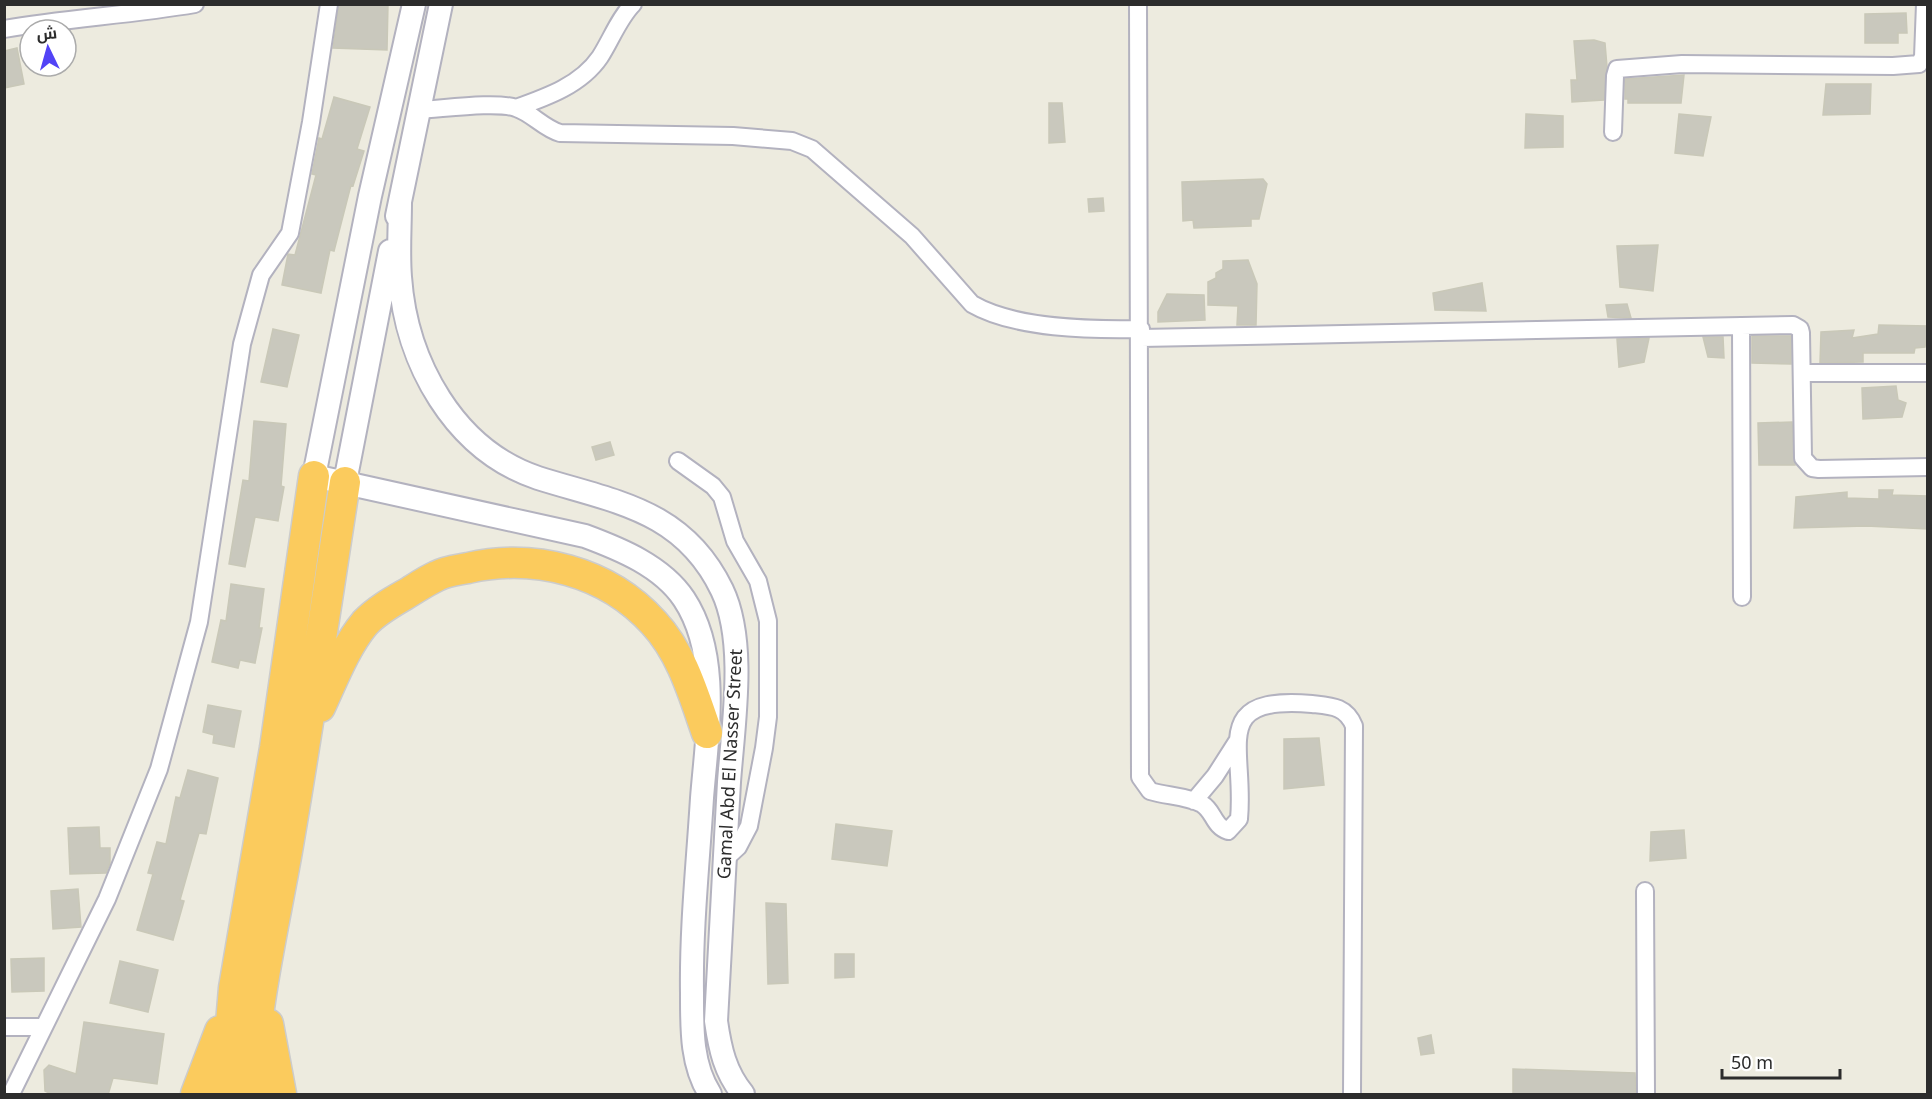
<svg xmlns="http://www.w3.org/2000/svg" width="1932" height="1099" font-family="'Noto Sans',Cairo,sans-serif">
	<style>
		.building { fill: #c9c8bd; stroke: #c9c8b8; stroke-width: 1.5 }
		.lines { fill: none; stroke-linecap: round; stroke-linejoin: round }
		.street-casing { stroke: #b3b2bf; stroke-width: 20 }
		.secondary-casing { stroke: #b3b2bf; stroke-width: 26 }
		.highway-casing { stroke: #ccc; stroke-width: 33 }
		.street { stroke: #fff; stroke-width: 16 }
		.secondary { stroke: #fff; stroke-width: 22 }
		.highway { stroke: #fbcb5d; stroke-width: 30 }
		.labels { text-anchor: middle; dominant-baseline: central; stroke-width: 5; stroke-linejoin: round; paint-order: stroke }
		.street-label { font-size: 18px; fill: #2c2c2c; stroke: #fff }
	</style>
	<rect width="100%" height="100%" fill="#edebdf"/>
	<path class="building" d="M 339,4 L 388,4 L 387,50 L 333,48 Z
		M 1906,13 L 1907,33 L 1898,33 L 1898,43 L 1865,43 L 1865,14 Z
		M 1594,40 L 1605,43 L 1607,67 L 1604,100 L 1572,102 L 1571,80 L 1577,80 L 1574,41 Z
		M 17,48 L 24,84 L 4,88 L 4,51 Z
		M 1684,75 L 1681,103 L 1628,103 L 1628,99 L 1625,99 L 1625,79 Z
		M 1826,84 L 1871,84 L 1870,114 L 1823,115 Z
		M 334,97 L 370,107 L 357,149 L 364,151 L 353,186 L 351,185 L 334,251 L 330,250 L 321,293 L 282,285 L 288,254 L 295,255 L 316,175 L 312,174 L 319,138 L 322,139 Z
		M 1049,103 L 1062,103 L 1065,142 L 1049,143 Z
		M 1526,114 L 1563,116 L 1563,147 L 1525,148 Z
		M 1679,114 L 1711,117 L 1703,156 L 1675,153 Z
		M 1263,179 L 1267,184 L 1259,219 L 1251,219 L 1251,226 L 1194,228 L 1193,220 L 1183,221 L 1182,182 Z
		M 1103,198 L 1104,211 L 1089,212 L 1088,199 Z
		M 1658,245 L 1653,291 L 1620,287 L 1617,246 Z
		M 1248,260 L 1257,284 L 1256,325 L 1237,325 L 1238,306 L 1208,305 L 1208,282 L 1216,278 L 1216,273 L 1223,269 L 1223,261 Z
		M 1482,283 L 1486,311 L 1435,310 L 1433,293 Z
		M 1167,294 L 1204,295 L 1205,320 L 1158,322 L 1158,312 Z
		M 1627,304 L 1631,318 L 1608,317 L 1606,305 Z
		M 1879,325 L 1928,326 L 1925,347 L 1915,348 L 1914,353 L 1863,353 L 1863,362 L 1820,363 L 1821,332 L 1854,330 L 1852,338 L 1878,334 Z
		M 273,329 L 299,335 L 287,387 L 261,382 Z
		M 1752,336 L 1791,336 L 1791,364 L 1752,363 Z
		M 1703,337 L 1723,337 L 1724,358 L 1708,357 Z
		M 1649,338 L 1644,362 L 1619,367 L 1617,339 Z
		M 1896,386 L 1898,400 L 1906,403 L 1902,417 L 1863,419 L 1862,388 Z
		M 254,421 L 286,424 L 281,486 L 284,487 L 278,521 L 255,517 L 245,567 L 229,564 L 243,480 L 249,481 Z
		M 1792,422 L 1795,465 L 1759,465 L 1758,423 Z
		M 610,442 L 614,455 L 596,460 L 592,447 Z
		M 1879,490 L 1893,490 L 1892,495 L 1928,496 L 1928,529 L 1866,526 L 1794,528 L 1796,497 L 1847,492 L 1847,498 L 1879,499 Z
		M 231,584 L 264,589 L 259,628 L 262,628 L 255,663 L 240,660 L 238,668 L 212,662 L 221,620 L 226,621 Z
		M 208,705 L 241,711 L 234,747 L 213,743 L 214,735 L 203,732 Z
		M 1319,738 L 1324,785 L 1284,789 L 1284,739 Z
		M 188,770 L 218,778 L 206,834 L 199,833 L 180,900 L 184,901 L 173,940 L 137,930 L 153,874 L 148,873 L 157,842 L 166,844 L 176,797 L 180,798 Z
		M 836,824 L 892,831 L 887,866 L 832,859 Z
		M 99,827 L 100,848 L 110,848 L 110,863 L 106,873 L 70,874 L 68,828 Z
		M 1684,830 L 1686,858 L 1650,861 L 1651,832 Z
		M 78,889 L 81,927 L 53,929 L 51,891 Z
		M 766,903 L 786,904 L 788,983 L 768,984 Z
		M 835,954 L 854,954 L 854,977 L 835,978 Z
		M 44,958 L 44,991 L 12,992 L 11,959 Z
		M 120,961 L 158,970 L 148,1012 L 110,1003 Z
		M 84,1022 L 164,1034 L 157,1084 L 113,1078 L 108,1095 L 53,1095 L 45,1091 L 44,1070 L 49,1065 L 76,1074 Z
		M 1431,1035 L 1434,1053 L 1421,1055 L 1418,1038 Z
		M 1513,1069 L 1635,1073 L 1636,1095 L 1513,1095 Z"/>
	<g class="lines">
		<g class="street-casing">
			<path id="street" d="M 1138,4 L 1140,777 L 1150,791 C 1166,796 1187,796 1202,804 C 1214,811 1213,826 1228,831 L 1239,819 C 1246,748 1208,695 1312,704 C 1331,706 1346,706 1354,726 L 1352,1094
				M 4,29 C 68,18 131,15 195,4
				M 516,108 C 547,97 581,85 600,57 C 611,40 619,18 633,4
				M 418,110 C 442,109 496,101 516,108 C 532,113 543,128 560,133 L 733,136 L 792,141 L 812,149 L 912,236 L 972,304 C 1015,329 1091,330 1141,329
				M 1613,132 L 1615,76 L 1617,69 L 1682,64 L 1893,66 L 1919,64 L 1923,57 L 1925,4
				M 1741,326 L 1742,597
				M 1141,338 L 1793,325 L 1800,329 L 1801,333 L 1803,458 L 1812,468 L 1819,469 L 1928,467
				M 1803,373 L 1928,373
				M 678,461 L 713,486 L 722,497 L 735,541 L 758,581 L 768,621 L 768,717 L 764,748 L 749,826 L 738,847 L 725,859
				M 1194,801 L 1215,776 L 1238,740
				M 1645,891 L 1646,1094
				M 4,1027 L 42,1027
				M 11,1094 L 107,899 L 159,769 L 199,622 L 242,344 L 261,275 L 290,233 L 311,122 L 329,4"/>
		</g>
		<g class="secondary-casing">
			<path id="secondary" d="M 414,4 L 370,196 L 314,476 L 585,536 C 620,549 662,566 684,599 C 721,655 707,735 702,798 C 698,863 691,928 692,993 C 692,1027 691,1065 710,1094
				M 400,202 C 400,227 398,252 400,277 C 406,362 454,450 538,478 C 614,502 683,509 722,590 C 747,642 733,726 729,782 C 725,862 720,941 716,1021 C 720,1049 725,1072 743,1094
				M 397,216 L 441,4
				M 345,482 L 390,251"/>
		</g>
		<g class="highway-casing">
			<path id="highway" d="M 320,707 C 333,679 345,647 365,623 C 376,611 392,602 406,594 C 416,588 426,581 437,576 C 446,571 458,570 468,568 C 535,553 607,571 654,623 C 682,653 694,696 707,733
				M 268,1024 L 281,1094
				M 196,1094 L 220,1031
				M 225,1094 L 234,988 L 275,748 L 314,476
				M 252,1094 C 253,1013 273,931 287,851 C 308,728 326,605 345,482"/>
		</g>
		<use href="#street" class="street"/>
		<use href="#secondary" class="secondary"/>
		<use href="#highway" class="highway"/>
	</g>
	<g class="labels">
		<g class="street-label">
			<text transform="translate(729 764) rotate(-87)">Gamal Abd El Nasser Street</text>
		</g>
	</g>
	<rect width="1932" height="1099" fill="none" stroke="#2c2c2c" stroke-width="12"/>
	<g transform="translate(48 48) rotate(355)"><circle r="28" fill="#ffffff" stroke="#ababab" stroke-width="1.5"/>
	<path d="M0-4.5L10 22L0 15L-10 22Z" fill="#5243f6"/>
	<text y="-9" font-size="16" font-weight="bold" text-anchor="middle" fill="#2c2c2c">ش</text>
	</g>
	<path d="M1722 1069v9h118v-9" fill="none" stroke="#2c2c2c" stroke-width="3"/>
	<text x="1731" y="1069" font-size="18" fill="#2c2c2c" stroke="#ffffff" stroke-width="4.5" paint-order="stroke">50 m</text>
</svg>
